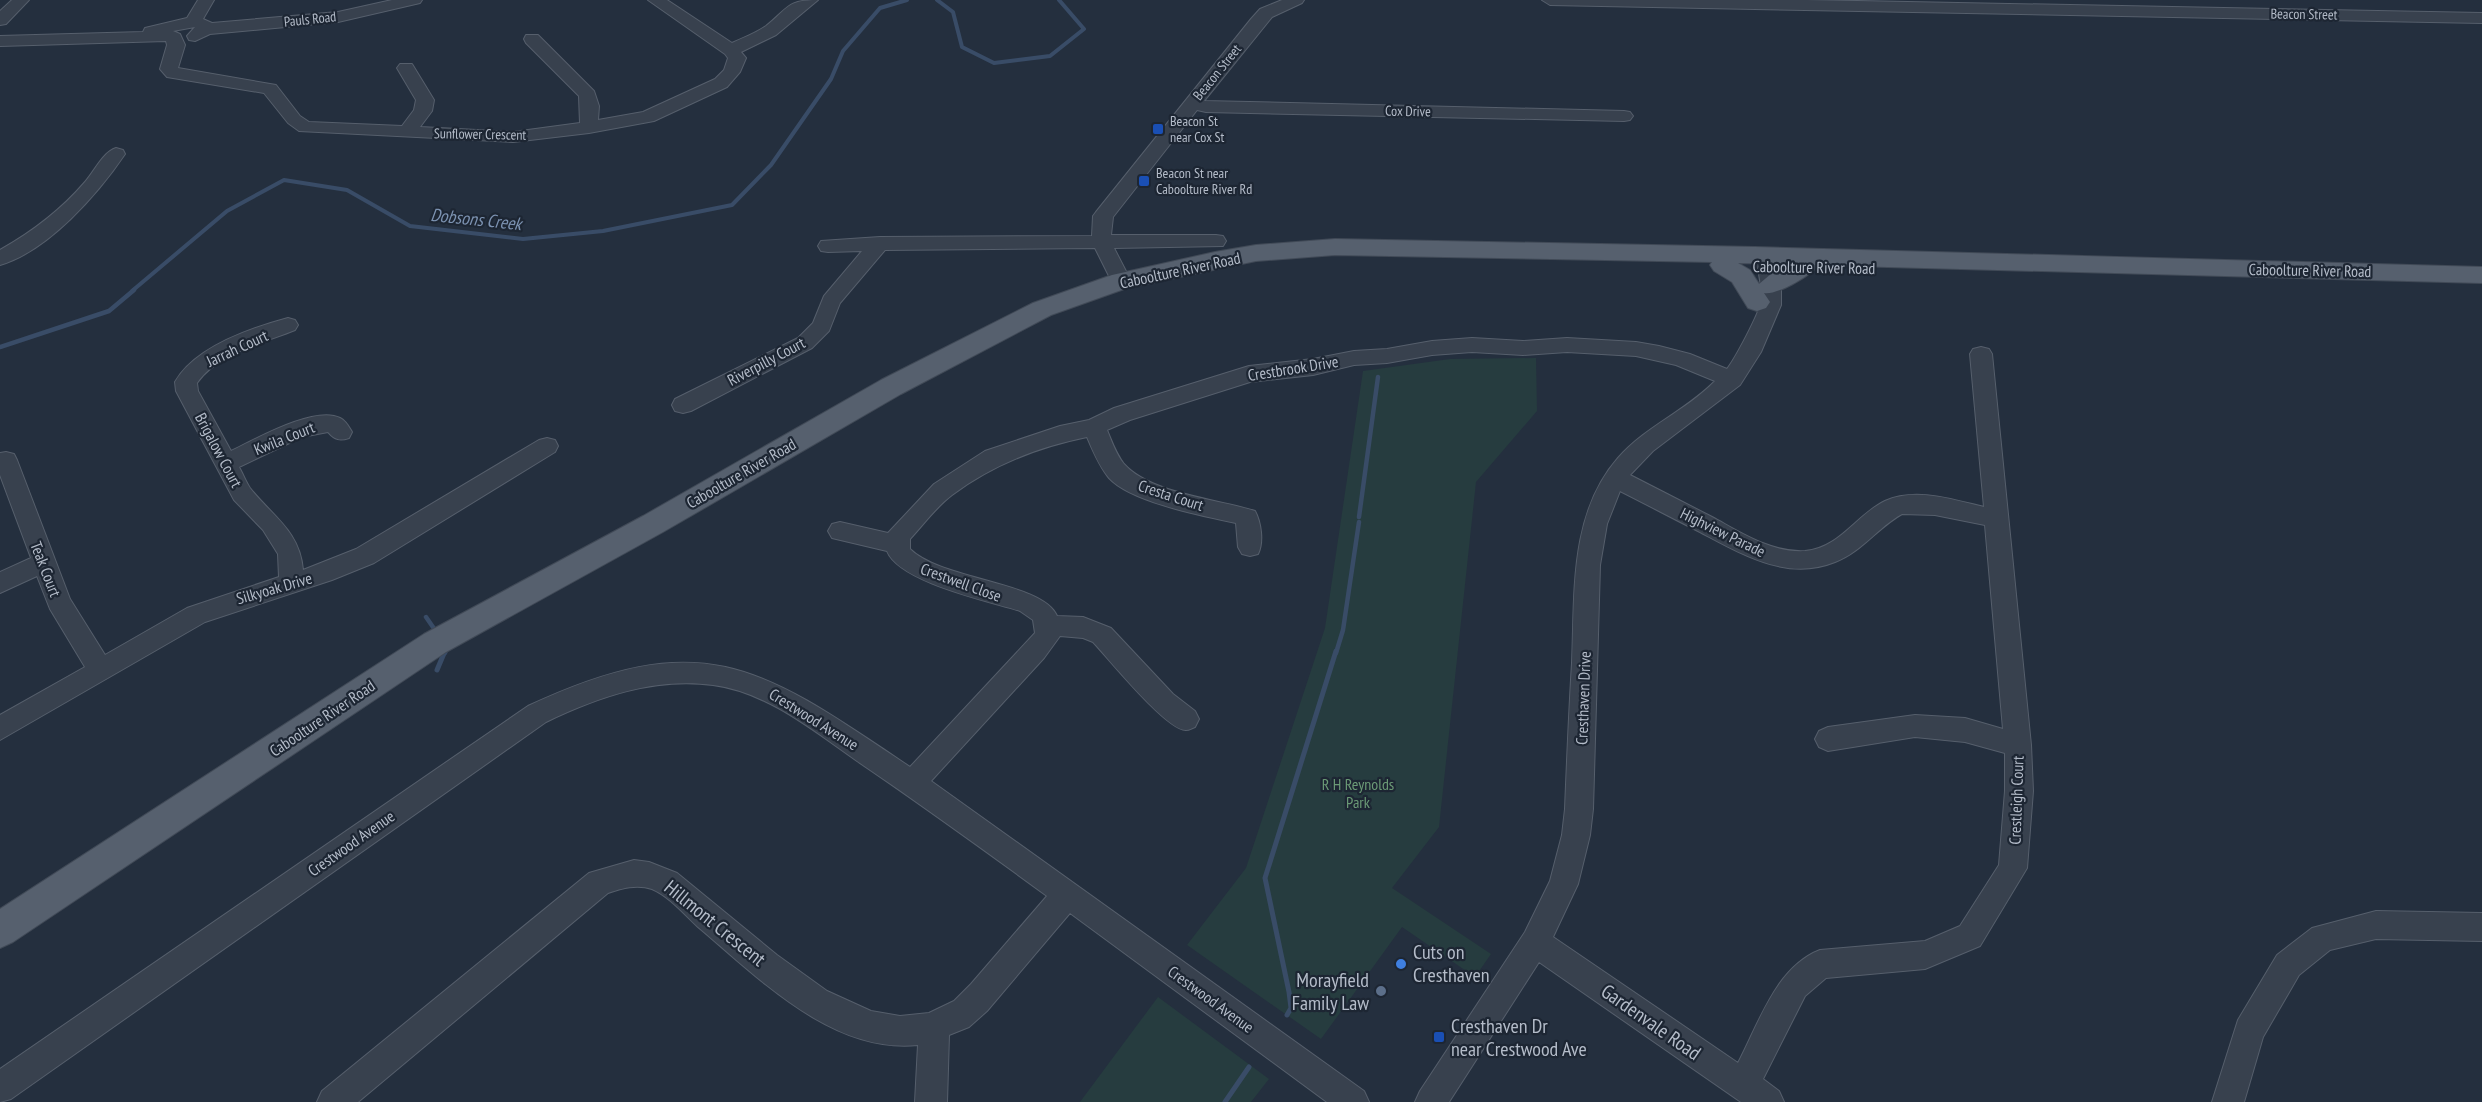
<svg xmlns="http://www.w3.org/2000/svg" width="2482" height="1102" font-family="'PT Sans Narrow',sans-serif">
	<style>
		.green { fill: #263c3f }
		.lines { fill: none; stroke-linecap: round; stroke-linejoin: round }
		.stream-far2 { stroke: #394c67; stroke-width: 4 }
		.stream-far1 { stroke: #394c67; stroke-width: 4.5 }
		.stream { stroke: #394c67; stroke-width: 5 }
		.minor-casing { stroke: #565f6c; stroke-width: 2 }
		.major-casing { stroke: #414a57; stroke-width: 2 }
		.minor { fill: #38414e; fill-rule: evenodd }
		.major { fill: #56606e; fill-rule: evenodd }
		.transit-dot { fill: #1a4fb4; stroke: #1d2633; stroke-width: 2 }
		.shop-dot { fill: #3f7fe0; stroke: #1d2633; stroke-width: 2 }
		.service-dot { fill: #5c6f8a; stroke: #1d2633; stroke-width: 2 }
		.labels { text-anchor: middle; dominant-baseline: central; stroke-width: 4.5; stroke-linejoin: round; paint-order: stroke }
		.far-street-label { font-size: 14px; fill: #b4bcc9; stroke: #1d2633 }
		.far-poi-label { font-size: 14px; fill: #b4bcc9; stroke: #1d2633; text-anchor: start }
		.street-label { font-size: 16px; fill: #b4bcc9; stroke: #1d2633 }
		.park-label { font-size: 16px; fill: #6b9a76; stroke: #1d2633 }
		.water-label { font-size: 18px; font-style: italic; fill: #7c92b1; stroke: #1d2633 }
		.near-street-label { font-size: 20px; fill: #b4bcc9; stroke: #1d2633 }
		.near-poi-label { font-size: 20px; fill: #b4bcc9; stroke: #1d2633; text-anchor: start }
	</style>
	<rect width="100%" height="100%" fill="#242f3e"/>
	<path class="green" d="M 1536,358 L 1537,411 L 1476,482 L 1439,827 L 1392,888 L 1491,954 L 1475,977 L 1402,927 L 1321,1039 L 1187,945 L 1246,868 L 1325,628 L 1363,371 L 1450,359 Z
		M 1158,997 L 1269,1079 L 1251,1102 L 1080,1102 Z"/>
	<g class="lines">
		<path class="stream-far2" d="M 937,0 L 953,12 L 962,47 L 994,63 L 1050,56 L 1084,29 L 1059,0
			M 132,291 L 227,211 L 284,180 L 347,190 L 410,226 L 523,239 L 603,231 L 732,205 L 771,165 L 831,79 L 843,51 L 880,8 L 907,0"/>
		<path class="stream-far1" d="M 0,347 L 109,311 L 134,290
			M 1359,517 L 1378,377
			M 426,617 L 435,630
			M 445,653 L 447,648
			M 1336,653 L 1343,630 L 1359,522"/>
		<path class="stream" d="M 437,670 L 445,651
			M 1287,1015 L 1291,1008 L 1289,992 L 1265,878 L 1336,651
			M 1225,1102 L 1249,1067"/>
		<g class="minor-casing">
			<path id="minor" d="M 12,0 L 29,0 L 6,24 L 0,25 L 0,11 Z
				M 198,0 L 214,0 L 203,19 L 212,23 L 338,12 L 392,0 L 422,0 L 420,3 L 338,22 L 210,34 L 195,41 L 189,40 L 187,36 L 195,27 L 173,31 L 180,34 L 185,45 L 178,68 L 276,85 L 300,116 L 309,122 L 402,126 L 414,110 L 416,100 L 397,68 L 400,64 L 412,64 L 434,100 L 432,111 L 420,127 L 513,132 L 580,123 L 579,96 L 526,43 L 524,39 L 526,35 L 538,35 L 594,91 L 599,106 L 598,120 L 643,112 L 715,79 L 724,70 L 728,58 L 725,54 L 648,0 L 667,0 L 732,43 C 743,38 756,33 766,26 C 789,8 786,0 818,0 L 776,35 L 741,52 L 746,58 L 740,72 L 727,87 L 654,121 L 589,133 L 513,142 L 299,131 L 288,123 L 264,93 L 167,77 L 160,69 L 167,45 L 166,41 L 0,46 L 0,36 L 143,32 L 145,28 L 187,18 Z
				M 1282,0 L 1304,0 L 1302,3 L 1272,17 L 1204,101 L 1624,111 L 1630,112 L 1633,116 L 1630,120 L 1624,121 L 1206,112 L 1197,110 L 1113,217 L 1111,235 L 1216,235 L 1223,236 L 1226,241 L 1223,246 L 1114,248 L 1131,281 L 1128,286 L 1121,288 L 1114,286 L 1095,248 L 885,250 L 840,303 L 829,331 L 812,348 L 691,411 L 683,413 L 675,411 L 672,405 L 675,399 L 798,338 L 813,323 L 824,296 L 862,251 L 828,252 L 821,251 L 818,246 L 821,241 L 880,237 L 1092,236 L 1093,216 L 1096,212 L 1251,19 L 1260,9 Z
				M 1542,0 L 1806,0 L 2482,13 L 2482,23 L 1550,5 Z
				M 116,148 L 123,150 L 125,154 C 98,194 48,251 0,265 L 0,250 C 32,232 61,210 85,182 C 94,172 103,152 116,148 Z
				M 1765,248 L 1772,250 L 1775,255 L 1781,288 L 1781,305 L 1761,352 L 1740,385 L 1653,451 L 1630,475 C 1657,489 1685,503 1712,517 C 1740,532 1771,553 1805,551 C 1840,548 1856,515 1885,501 C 1916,487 1953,500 1984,507 L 1970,354 L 1973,349 L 1981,347 L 1989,349 L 1992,354 L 2031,745 L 2033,791 L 2027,868 L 1980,946 L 1925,969 L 1826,978 L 1805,996 L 1763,1079 L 1779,1091 L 1784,1102 L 1741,1102 L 1539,962 L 1449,1102 L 1415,1102 L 1420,1091 L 1525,932 L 1550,881 L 1562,835 L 1565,809 C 1567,760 1569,711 1572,663 C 1575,593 1569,514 1618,458 C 1646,426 1686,411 1715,381 L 1676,365 L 1636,356 L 1567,352 L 1523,355 L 1472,352 L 1432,355 L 1387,363 L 1354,365 L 1313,375 L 1250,382 L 1130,420 L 1107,430 C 1112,442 1116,454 1124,464 C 1151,494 1218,499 1255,511 C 1261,522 1264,542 1258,554 L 1250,556 L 1242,554 L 1238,547 L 1236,523 C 1203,516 1131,502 1109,478 C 1099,466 1093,451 1087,437 C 1038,447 992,465 952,495 C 936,507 923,525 910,539 L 910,549 C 941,580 1043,582 1057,616 L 1083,617 L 1111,628 L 1173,694 L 1195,711 L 1199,719 L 1195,727 C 1192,728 1189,730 1186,730 C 1167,731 1108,658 1093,642 L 1083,638 L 1060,636 L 1044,658 L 931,781 L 1364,1091 L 1369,1102 L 1327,1102 L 1070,913 L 987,1011 L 969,1027 L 949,1035 L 947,1102 L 915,1102 L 918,1045 C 832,1054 759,978 698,927 C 685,915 669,896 652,889 C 637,884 622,888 608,893 L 358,1102 L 317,1102 L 322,1091 L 589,873 L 634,860 L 649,862 L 677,873 L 777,955 L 827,991 L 871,1011 L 900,1016 L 929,1013 L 954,1001 L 971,984 L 1047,896 C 984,850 922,805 857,761 C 814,731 767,692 713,685 C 654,677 598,697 546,722 L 11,1099 L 0,1102 L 0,1069 L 528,706 C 704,624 760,666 910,767 L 1035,633 L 1033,620 L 1020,611 C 988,601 899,582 887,551 L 832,538 L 828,531 L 832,524 L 840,522 L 888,533 L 934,484 L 985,451 L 1060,426 L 1089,420 L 1114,408 L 1249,366 L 1313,359 L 1354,351 L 1387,349 L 1432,341 L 1472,338 L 1523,341 L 1567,338 L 1636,342 L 1659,346 L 1690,354 L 1727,369 C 1735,359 1759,314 1761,302 C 1763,287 1758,270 1755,255 L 1758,250 ZM 1620,491 C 1646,504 1672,518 1698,531 C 1740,553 1786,582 1835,562 C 1862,552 1878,527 1902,514 L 1935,515 L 1985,525 L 2003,729 L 1965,718 L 1915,715 L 1828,727 L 1819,731 L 1815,739 L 1819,747 L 1828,751 L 1915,737 L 1965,742 L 2005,753 L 2005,791 L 1999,865 L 1960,926 L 1925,941 L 1820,950 C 1776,967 1759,1023 1738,1063 L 1553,937 L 1578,884 L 1590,835 L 1593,809 L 1600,565 L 1607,524 Z
				M 288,318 L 295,320 L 298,325 L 295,330 C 263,343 218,353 197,383 L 198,391 L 231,451 C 254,440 315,405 340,418 C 346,421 349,427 352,432 L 349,438 C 340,441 335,440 328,432 L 302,437 L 239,467 C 243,474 246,482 250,488 C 272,516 300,531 303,570 L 356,549 L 539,440 L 547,438 L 555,440 L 558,446 L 555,452 L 374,563 L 332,580 L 205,622 L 0,740 L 0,715 L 85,667 L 50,609 L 37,576 L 0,593 L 0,572 L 31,558 L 0,475 L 0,453 L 6,452 L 14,454 L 17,460 L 70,599 L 105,655 L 187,608 L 279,577 L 278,554 L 263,530 L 234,500 L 176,391 L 175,382 C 195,347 251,328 288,318 Z
				M 2376,911 L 2482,913 L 2482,941 L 2376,939 L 2330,950 L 2299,975 L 2263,1037 L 2244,1102 L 2212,1102 L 2238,1020 L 2277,955 L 2312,928 Z"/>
		</g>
		<g class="major-casing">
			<path id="major" d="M 1335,239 L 1755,247 L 2482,267 L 2482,283 L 1814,265 L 1816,267 C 1810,276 1775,296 1764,293 L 1770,302 L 1766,308 L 1757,311 L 1748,308 L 1732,282 L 1714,271 L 1710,265 L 1712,262 L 1335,255 L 1256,261 L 1127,288 L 1051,315 L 901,394 L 663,532 L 446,652 L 13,942 L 0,948 L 0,909 L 424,634 L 643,516 L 881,380 L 1033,303 L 1112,275 L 1215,252 L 1256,245 ZM 1738,263 L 1787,264 L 1778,268 L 1759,284 L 1750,270 Z"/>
		</g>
		<use href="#minor" class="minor"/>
		<use href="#major" class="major"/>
	</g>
	<g class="transit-dot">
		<rect x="1152" y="123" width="12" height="12" rx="3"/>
		<rect x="1138" y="175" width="12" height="12" rx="3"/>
		<rect x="1433" y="1031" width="12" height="12" rx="3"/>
	</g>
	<circle class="shop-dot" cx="1401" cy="964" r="6"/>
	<circle class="service-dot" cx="1381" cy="991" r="6"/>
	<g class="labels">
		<g class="far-street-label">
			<text transform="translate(2304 14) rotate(1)">Beacon Street</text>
			<text transform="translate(310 19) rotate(-6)">Pauls Road</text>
			<text transform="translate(1217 72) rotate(-51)">Beacon Street</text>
			<text transform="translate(1408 111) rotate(1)">Cox Drive</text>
			<text transform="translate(480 134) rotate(1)">Sunflower Crescent</text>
		</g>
		<g class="far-poi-label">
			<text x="1170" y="121">Beacon St<tspan x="1170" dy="16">near Cox St</tspan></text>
			<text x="1156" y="173">Beacon St near<tspan x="1156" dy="16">Caboolture River Rd</tspan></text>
		</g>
		<g class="street-label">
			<text transform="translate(1814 267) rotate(1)">Caboolture River Road</text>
			<text transform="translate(1180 270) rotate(-12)">Caboolture River Road</text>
			<text transform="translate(2310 270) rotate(1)">Caboolture River Road</text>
			<text transform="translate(237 348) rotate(-25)">Jarrah Court</text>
			<text transform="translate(766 361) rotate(-28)">Riverpilly Court</text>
			<text transform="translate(1293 368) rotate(-9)">Crestbrook Drive</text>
			<text transform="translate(284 438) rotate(-22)">Kwila Court</text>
			<text transform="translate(219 450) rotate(62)">Brigalow Court</text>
			<text transform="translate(741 473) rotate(-30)">Caboolture River Road</text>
			<text transform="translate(1171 495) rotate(18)">Cresta Court</text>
			<text transform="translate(1723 532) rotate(26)">Highview Parade</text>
			<text transform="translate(46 569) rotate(69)">Teak Court</text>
			<text transform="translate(961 582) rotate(20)">Crestwell Close</text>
			<text transform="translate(274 588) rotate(-16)">Silkyoak Drive</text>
			<text transform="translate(1583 698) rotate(-88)">Cresthaven Drive</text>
			<text transform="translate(322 718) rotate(-34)">Caboolture River Road</text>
			<text transform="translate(814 719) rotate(32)">Crestwood Avenue</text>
			<text transform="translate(2016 800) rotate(-88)">Crestleigh Court</text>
			<text transform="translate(351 843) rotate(-35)">Crestwood Avenue</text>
			<text transform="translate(1211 999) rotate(36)">Crestwood Avenue</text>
		</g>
		<g class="park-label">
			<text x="1358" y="784">R H Reynolds<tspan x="1358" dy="18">Park</tspan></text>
		</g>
		<g class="water-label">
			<text transform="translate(476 219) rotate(6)">Dobsons Creek</text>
		</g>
		<g class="near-street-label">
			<text transform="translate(715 923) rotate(39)">Hillmont Crescent</text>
			<text transform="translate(1651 1022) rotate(35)">Gardenvale Road</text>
		</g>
		<g class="near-poi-label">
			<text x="1413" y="952">Cuts on<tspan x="1413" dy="23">Cresthaven</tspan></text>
			<text x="1369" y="980" text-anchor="end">Morayfield<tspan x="1369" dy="23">Family Law</tspan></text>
			<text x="1451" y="1026">Cresthaven Dr<tspan x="1451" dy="23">near Crestwood Ave</tspan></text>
		</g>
	</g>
</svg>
